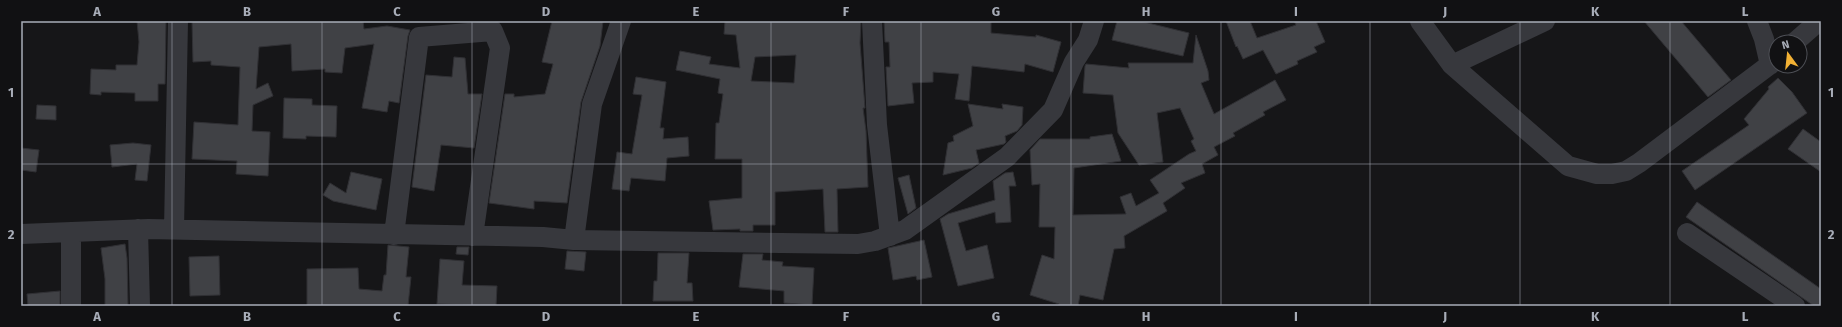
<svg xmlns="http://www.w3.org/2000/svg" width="1842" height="327" font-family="'Fira Sans',sans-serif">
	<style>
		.building { fill: #404145; stroke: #303034; fill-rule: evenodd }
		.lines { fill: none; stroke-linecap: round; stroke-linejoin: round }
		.minor { stroke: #37383d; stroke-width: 20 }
		.grid { fill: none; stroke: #a8adb8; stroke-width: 1; stroke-opacity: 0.55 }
		.neatline { fill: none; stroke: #a8adb8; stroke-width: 1.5 }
		.grid-label { font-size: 13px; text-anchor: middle; font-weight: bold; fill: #a8adb8 }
	</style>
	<rect width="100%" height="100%" fill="#161618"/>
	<path class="building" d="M 137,21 L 166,21 L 165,84 L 158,84 L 158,101 L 135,101 L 135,93 L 101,92 L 101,95 L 90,94 L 91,69 L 116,70 L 116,65 L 137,65 L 139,42 Z
		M 192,21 L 363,21 L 364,29 L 387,26 L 410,30 L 408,36 L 399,103 L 389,101 L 387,112 L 362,108 L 374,44 L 345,48 L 342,73 L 325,72 L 325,69 L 292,71 L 291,44 L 259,47 L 256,89 L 268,83 L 273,96 L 253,105 L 252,131 L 270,132 L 268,176 L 236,174 L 237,161 L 192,159 L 194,122 L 238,125 L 240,67 L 211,65 L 211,61 L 193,62 Z
		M 552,21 L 603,21 L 600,46 L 581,102 L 567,203 L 534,201 L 534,209 L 489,203 L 505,94 L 514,94 L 514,97 L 545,94 L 553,64 L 542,62 Z
		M 725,21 L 861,21 L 860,43 L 865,108 L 863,108 L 866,131 L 868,187 L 837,189 L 838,232 L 825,232 L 823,189 L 775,192 L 775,225 L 753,225 L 753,231 L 740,231 L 740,229 L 713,230 L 709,201 L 742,198 L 742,159 L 715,159 L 716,123 L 719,123 L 723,94 L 718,93 L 720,79 L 676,70 L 680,51 L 711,57 L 709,64 L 740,68 L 736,35 L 724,34 ZM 796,55 L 794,83 L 751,81 L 755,57 Z
		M 884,21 L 991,21 L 991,33 L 1036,37 L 1036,35 L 1061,42 L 1053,72 L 1025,64 L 1024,72 L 972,66 L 969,101 L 955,99 L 959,74 L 933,72 L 933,82 L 912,83 L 914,103 L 888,106 L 886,67 L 890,67 L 889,42 L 885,42 Z
		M 1117,21 L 1140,21 L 1189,33 L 1183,56 L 1112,40 Z
		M 1226,21 L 1250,21 L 1257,38 L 1296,25 L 1294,21 L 1316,21 L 1325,42 L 1314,47 L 1317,52 L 1297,61 L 1298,64 L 1276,74 L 1263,50 L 1243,59 L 1237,46 L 1236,47 Z
		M 1644,21 L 1681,21 L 1731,80 L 1708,97 Z
		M 1196,35 L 1208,71 L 1209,80 L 1201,83 L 1214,114 L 1275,80 L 1286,100 L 1263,112 L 1265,115 L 1233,133 L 1235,136 L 1214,147 L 1218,155 L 1202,164 L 1205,173 L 1181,183 L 1185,188 L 1163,203 L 1167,211 L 1124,236 L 1125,248 L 1114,249 L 1103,300 L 1080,295 L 1078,306 L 1058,306 L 1059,304 L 1030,295 L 1042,255 L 1054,259 L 1055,227 L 1039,227 L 1040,184 L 1032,185 L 1030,150 L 1040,139 L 1090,139 L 1090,137 L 1112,134 L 1121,161 L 1074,168 L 1073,215 L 1126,214 L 1120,197 L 1131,193 L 1136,206 L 1159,193 L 1150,180 L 1189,154 L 1196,151 L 1191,141 L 1194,139 L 1180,108 L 1157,113 L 1163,162 L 1139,165 L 1118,133 L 1113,95 L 1083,93 L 1085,66 L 1086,64 L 1129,68 L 1128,63 L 1193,63 Z
		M 454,57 L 465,58 L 468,94 L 482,94 L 474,148 L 441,145 L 434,191 L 412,187 L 426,75 L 452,77 Z
		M 636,77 L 666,82 L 660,128 L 664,128 L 663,139 L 688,137 L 689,156 L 667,158 L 665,181 L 631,178 L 629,191 L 612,189 L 617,152 L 632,154 L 642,95 L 633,94 Z
		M 1778,78 L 1792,92 L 1807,113 L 1695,190 L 1682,171 L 1749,125 L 1744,119 L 1769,89 L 1768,87 Z
		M 284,98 L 312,99 L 312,105 L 337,106 L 336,137 L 306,136 L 306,139 L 283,138 Z
		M 968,104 L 1003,109 L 1002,104 L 1023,107 L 1022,125 L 1017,131 L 1005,136 L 1006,142 L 1004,144 L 976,150 L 979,163 L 972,168 L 943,175 L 948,143 L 954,141 L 953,136 L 973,126 Z
		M 37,105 L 56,106 L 56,120 L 36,119 Z
		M 1803,129 L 1821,142 L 1821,172 L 1788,149 Z
		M 133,143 L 151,145 L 147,181 L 135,180 L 137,164 L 112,167 L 110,145 Z
		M 21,148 L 39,150 L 36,172 L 21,170 Z
		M 351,172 L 382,179 L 376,210 L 333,201 L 323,195 L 330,183 L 346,193 Z
		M 1013,172 L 1016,186 L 1009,186 L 1011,222 L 996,223 L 995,212 L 958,223 L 966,251 L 987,245 L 994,278 L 958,286 L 940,219 L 948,214 L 995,200 L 993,181 L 1005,173 Z
		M 909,175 L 916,208 L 908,214 L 898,178 Z
		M 1697,202 L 1821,289 L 1821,306 L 1814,306 L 1686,217 Z
		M 924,240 L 932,277 L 917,280 L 916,276 L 893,280 L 888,248 Z
		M 125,244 L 127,258 L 128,306 L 105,306 L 105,279 L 101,248 Z
		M 388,245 L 409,247 L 406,277 L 411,277 L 408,306 L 307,306 L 307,269 L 358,268 L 359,289 L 382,291 L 384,275 L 386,275 Z
		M 457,247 L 469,247 L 468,255 L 456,254 Z
		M 567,251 L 586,252 L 584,271 L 565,269 Z
		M 658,253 L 689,253 L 687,283 L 692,283 L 693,301 L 653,301 L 654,281 L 657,281 Z
		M 743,254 L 763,254 L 762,260 L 783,262 L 782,266 L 814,268 L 812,305 L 784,303 L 784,291 L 739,287 Z
		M 219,256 L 220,295 L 190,296 L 189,257 Z
		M 440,259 L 464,261 L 462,285 L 497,286 L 496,306 L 437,304 Z
		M 60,291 L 60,306 L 28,306 L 27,294 Z"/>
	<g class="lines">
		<path class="minor" d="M 872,21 L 877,125 L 890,236
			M 1420,21 L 1452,65 L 1568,166 L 1597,174 L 1612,174 L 1626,171 L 1639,163 L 1776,60
			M 1757,21 L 1764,39 L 1770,65
			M 1795,42 L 1819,21
			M 1452,65 L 1545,21
			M 138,229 L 140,306
			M 174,229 L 178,21
			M 71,232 L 71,306
			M 1687,233 L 1795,306
			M 21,234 L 148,229 L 543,237 L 574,240 L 858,244 L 875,241 L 905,230 L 1007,157 L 1053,110 L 1074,62 L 1088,40 L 1094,21
			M 394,235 L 419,37 L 493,31 L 500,48 L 473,236
			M 574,240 L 592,104 L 621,21"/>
	</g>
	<path class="grid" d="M 172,21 L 172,306M 322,21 L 322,306M 472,21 L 472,306M 621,21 L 621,306M 771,21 L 771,306M 921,21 L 921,306M 1071,21 L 1071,306M 1221,21 L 1221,306M 1370,21 L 1370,306M 1520,21 L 1520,306M 1670,21 L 1670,306M 21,164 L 1821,164"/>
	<rect width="1842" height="327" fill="none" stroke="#111113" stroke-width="44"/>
	<g transform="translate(1788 54) rotate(345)"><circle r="19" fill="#111113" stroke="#4d4f55"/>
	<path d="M0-3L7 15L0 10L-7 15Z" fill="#f2b134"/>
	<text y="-6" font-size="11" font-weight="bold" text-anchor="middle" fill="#a8adb8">N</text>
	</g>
	<rect x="22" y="22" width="1798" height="283" class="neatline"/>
	<g class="grid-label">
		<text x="97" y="16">A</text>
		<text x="247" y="16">B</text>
		<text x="397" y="16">C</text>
		<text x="546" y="16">D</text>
		<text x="696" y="16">E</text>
		<text x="846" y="16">F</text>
		<text x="996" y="16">G</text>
		<text x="1146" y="16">H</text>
		<text x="1296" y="16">I</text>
		<text x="1445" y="16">J</text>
		<text x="1595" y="16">K</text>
		<text x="1745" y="16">L</text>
		<text x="11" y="97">1</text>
		<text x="1831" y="97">1</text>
		<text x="11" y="239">2</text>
		<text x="1831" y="239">2</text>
		<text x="97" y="321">A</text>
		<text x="247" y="321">B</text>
		<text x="397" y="321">C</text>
		<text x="546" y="321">D</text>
		<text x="696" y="321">E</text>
		<text x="846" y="321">F</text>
		<text x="996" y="321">G</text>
		<text x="1146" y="321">H</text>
		<text x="1296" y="321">I</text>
		<text x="1445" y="321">J</text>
		<text x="1595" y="321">K</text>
		<text x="1745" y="321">L</text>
	</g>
</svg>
